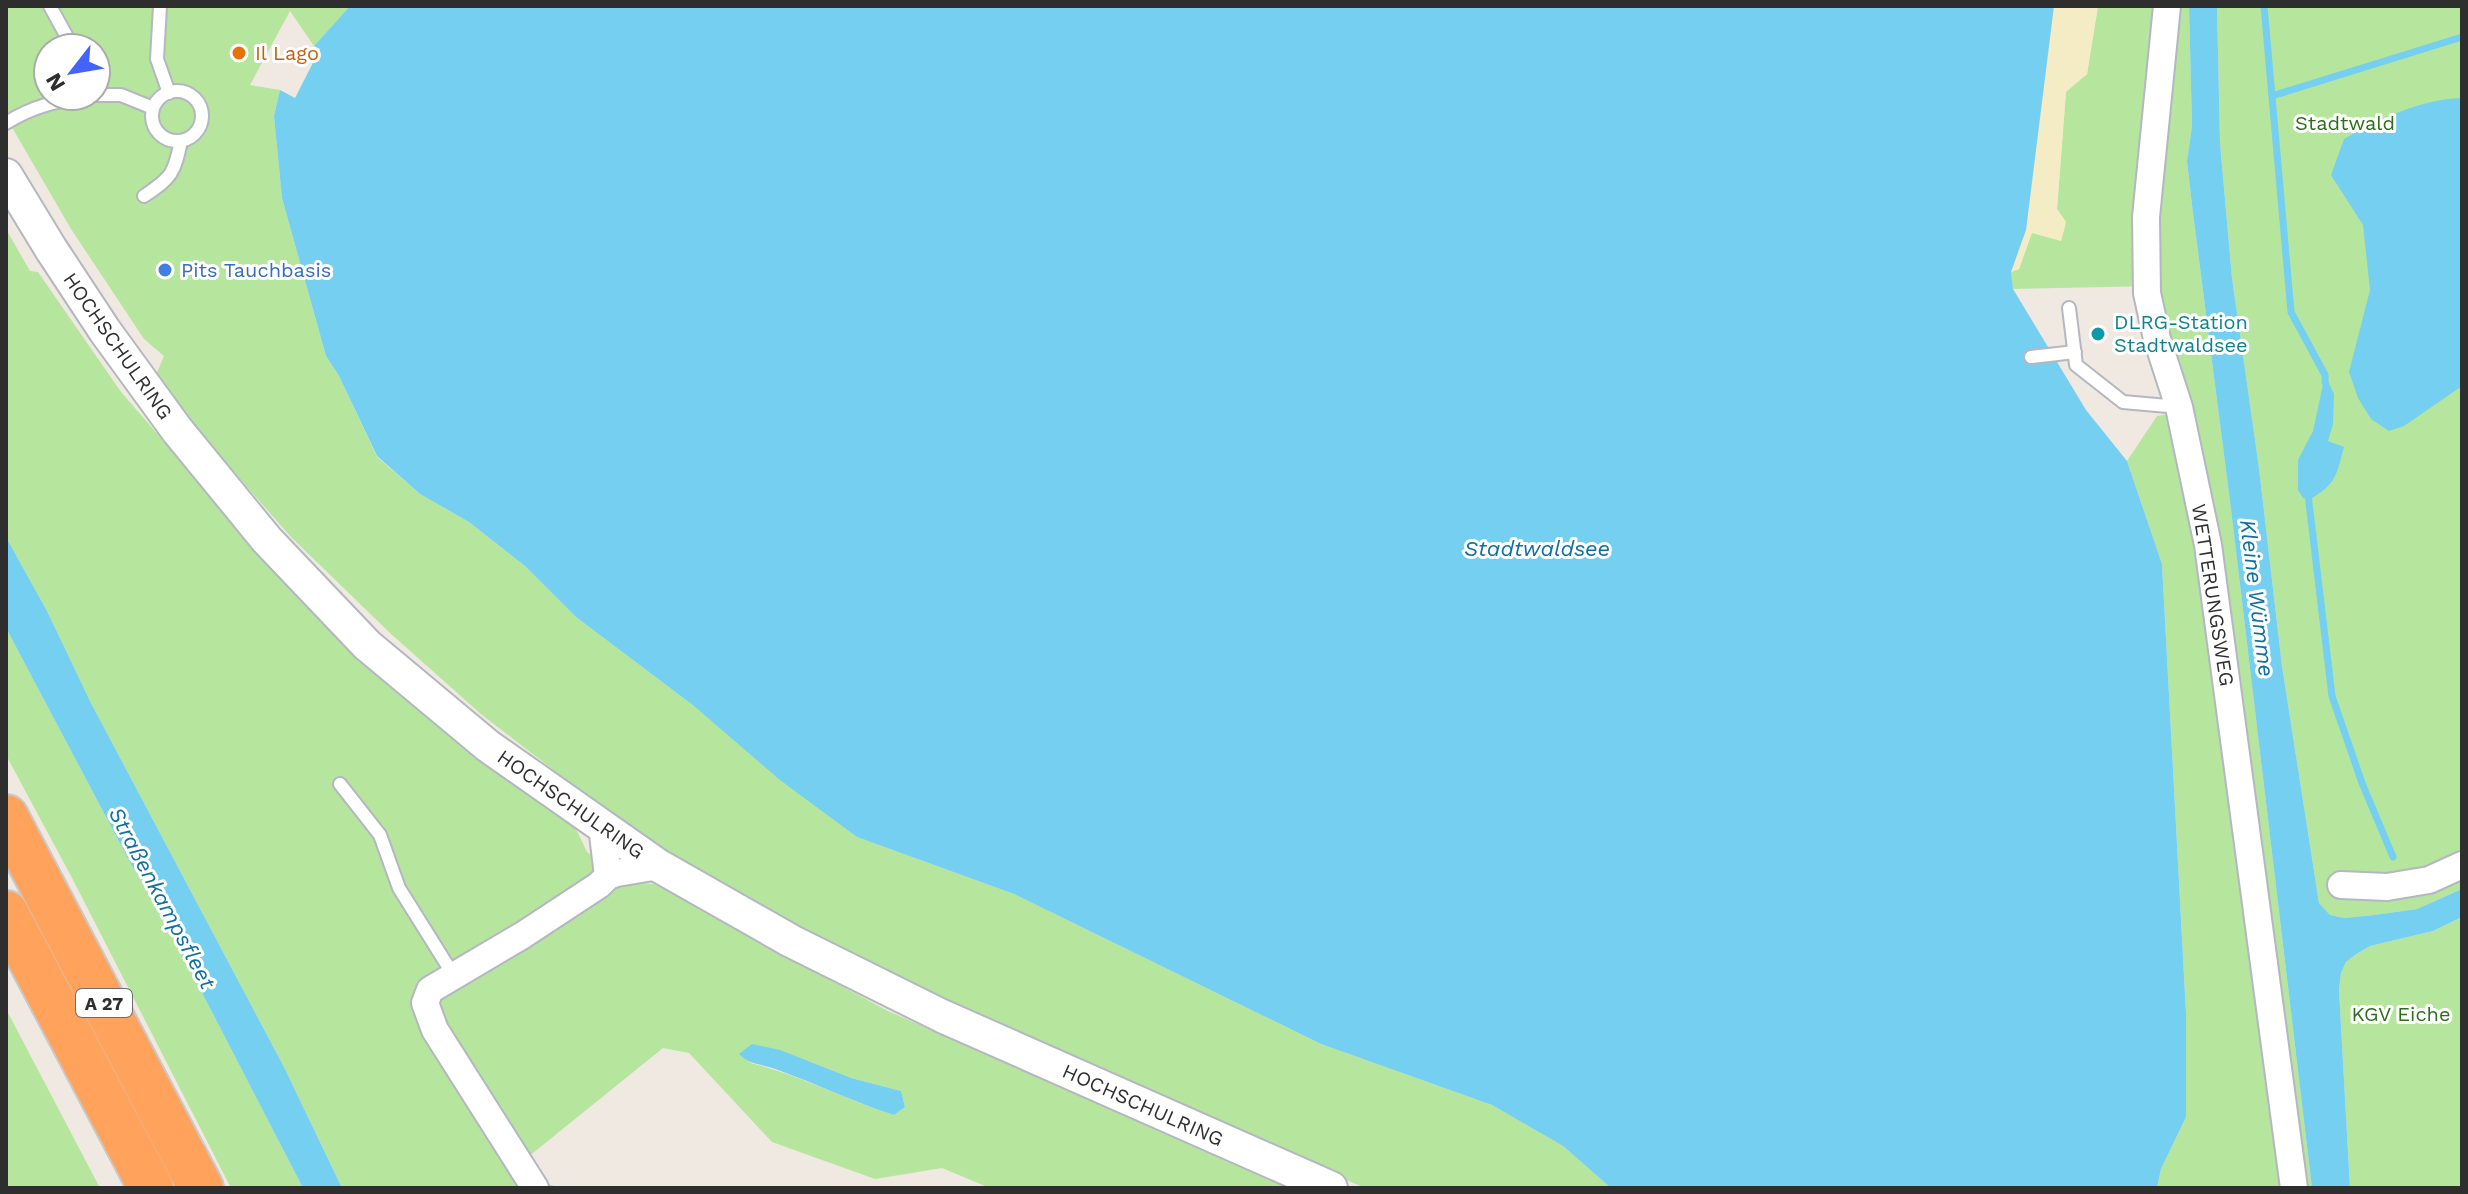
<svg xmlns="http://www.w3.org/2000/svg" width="2468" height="1194" font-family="'Work Sans',sans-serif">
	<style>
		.green { fill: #b6e59e; fill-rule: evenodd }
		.sand { fill: #f3ecc5 }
		.water { fill: #75cff0 }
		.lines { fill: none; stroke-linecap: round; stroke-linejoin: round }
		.stream { stroke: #75cff0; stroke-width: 7 }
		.service-casing { stroke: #b4b7c1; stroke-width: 16 }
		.minor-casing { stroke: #b4b7c1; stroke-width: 30 }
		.tertiary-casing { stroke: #b4b7c1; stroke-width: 36 }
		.motorway-casing { stroke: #c9c9c9; stroke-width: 48 }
		.service { stroke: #fff; stroke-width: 12 }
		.minor { stroke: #fff; stroke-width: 26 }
		.tertiary { stroke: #fff; stroke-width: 32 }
		.motorway { stroke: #ffa35c; stroke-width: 44 }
		.food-dot { fill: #e8710a; stroke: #fff; stroke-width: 3 }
		.shop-dot { fill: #3f7fe0; stroke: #fff; stroke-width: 3 }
		.culture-dot { fill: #0f9aa8; stroke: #fff; stroke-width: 3 }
		.labels { text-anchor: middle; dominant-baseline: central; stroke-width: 6; stroke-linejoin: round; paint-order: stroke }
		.shield { fill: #fff; stroke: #6d6d6d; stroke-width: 2 }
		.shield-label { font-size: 18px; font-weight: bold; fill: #2e2e2e }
		.food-label { font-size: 20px; fill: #c56008; stroke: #fff; text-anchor: start }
		.park-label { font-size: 20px; fill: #2c6e1b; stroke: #fff }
		.shop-label { font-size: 20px; fill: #366cbe; stroke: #fff; text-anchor: start }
		.culture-label { font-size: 20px; fill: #0d838f; stroke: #fff; text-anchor: start }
		.street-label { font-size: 20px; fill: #2e2e2e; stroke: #fff }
		.water-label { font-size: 22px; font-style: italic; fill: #0d6fa3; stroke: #fff }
	</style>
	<rect width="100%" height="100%" fill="#efe9e1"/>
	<path class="green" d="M 6,6 L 350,6 L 314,46 L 290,11 L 250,85 L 280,90 L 274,116 L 282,198 L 326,356 L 339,376 L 377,457 L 420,494 L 469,522 L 525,566 L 576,617 L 694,706 L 857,837 L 1014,894 L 1321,1044 L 1492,1105 L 1563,1146 L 1611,1188 L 1365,1188 L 1045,1049 L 857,959 L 676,859 L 577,788 L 482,715 L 390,633 L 291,537 L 197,430 L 155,377 L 164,356 L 144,339 L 71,229 L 6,117 ZM 48,48 L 96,48 L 96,96 L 48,96 Z
		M 2098,6 L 2189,6 L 2192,126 L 2187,161 L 2192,205 L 2231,509 L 2312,1188 L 2157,1188 L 2161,1169 L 2186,1117 L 2186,1013 L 2162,564 L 2127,461 L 2157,416 L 2187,411 L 2156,286 L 2013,289 L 2011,272 L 2019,269 L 2032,232 L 2061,240 L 2066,222 L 2057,209 L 2066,91 L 2087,74 Z
		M 2217,6 L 2462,6 L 2462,889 L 2417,909 L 2374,915 L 2344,918 L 2330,915 L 2319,903 L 2282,666 L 2259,468 L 2232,278 L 2220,143 Z
		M 6,229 L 30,271 L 38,272 L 121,392 L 243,532 L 492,766 L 575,827 L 587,852 L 625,881 L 661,885 L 765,945 L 888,1011 L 1290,1188 L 990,1188 L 942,1168 L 875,1179 L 772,1142 L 689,1053 L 663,1048 L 528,1157 L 540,1182 L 562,1188 L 342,1188 L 284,1067 L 91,703 L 47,611 L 6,537 ZM 747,1062 L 851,1078 L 901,1091 L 905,1107 L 894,1115 C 844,1099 798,1074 747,1062 Z
		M 6,628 L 132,866 L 153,898 L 303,1188 L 231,1188 L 71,876 L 6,755 Z
		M 2462,917 L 2462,1188 L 2350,1188 L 2339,990 L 2341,973 L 2346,962 L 2355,955 L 2370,946 L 2433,931 Z
		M 6,1009 L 100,1188 L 6,1188 Z"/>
	<path class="sand" d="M 2054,6 L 2098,6 L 2087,74 L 2066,92 L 2057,209 L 2066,222 L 2061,241 L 2032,233 L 2019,269 L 2011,272 L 2026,230 Z"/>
	<path class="water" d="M 350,6 L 2054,6 L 2026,230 L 2011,272 L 2013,289 L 2086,410 L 2127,461 L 2162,564 L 2186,1013 L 2186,1117 L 2161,1169 L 2157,1188 L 1611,1188 L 1563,1146 L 1492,1105 L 1321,1044 L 1014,894 L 857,837 L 780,780 L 694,706 L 576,617 L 525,566 L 469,522 L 420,494 L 377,456 L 339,376 L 326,356 L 282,198 L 274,116 L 280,90 L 295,98 L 320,49 L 314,46 Z
		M 2189,6 L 2217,6 L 2220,143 L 2232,278 L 2259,468 L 2282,666 L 2319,903 L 2330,915 L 2344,918 L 2374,915 L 2417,909 L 2462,889 L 2462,917 L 2433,931 L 2370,946 L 2355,955 L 2346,962 L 2341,973 L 2339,990 L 2350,1188 L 2312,1188 L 2231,509 L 2192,205 L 2187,161 L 2192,126 Z
		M 2462,98 L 2462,386 L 2404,426 L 2389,431 L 2371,419 L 2358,398 L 2349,372 L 2370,290 L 2363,225 L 2331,175 L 2344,139 C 2379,119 2421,99 2462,98 Z
		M 2325,375 L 2334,394 L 2333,424 L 2328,441 L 2344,447 C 2336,477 2336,484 2309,500 L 2303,498 L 2298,490 L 2298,460 L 2313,431 Z
		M 6,537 L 47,611 L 91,703 L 284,1067 L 342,1188 L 303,1188 L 153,898 L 132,866 L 6,628 Z
		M 752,1044 L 780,1050 L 851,1078 L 901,1091 L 905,1107 L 894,1115 C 854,1102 817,1084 778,1070 C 763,1064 750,1065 739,1054 Z"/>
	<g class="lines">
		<path class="stream" d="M 2264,6 L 2291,312 L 2325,375 L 2325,382
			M 2272,96 L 2462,37
			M 2308,494 L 2332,696 L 2362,783 L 2393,857"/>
		<g class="service-casing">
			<path id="service" d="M 50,6 L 73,48
				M 160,6 L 157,59 L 169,93
				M152 116a25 25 0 1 1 50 0a25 25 0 1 1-50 0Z
				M 96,95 L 121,95 L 153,108
				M 6,123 C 33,106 57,101 88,96
				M 144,196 C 172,177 174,174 181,141
				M 2069,308 L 2076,365 L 2123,402 L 2179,407
				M 2031,357 L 2075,352
				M 340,784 L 380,835 L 399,888 L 454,976"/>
		</g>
		<g class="minor-casing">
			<path id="minor" d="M 2167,6 L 2146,217 L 2147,293 L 2157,339 L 2179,407 L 2208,545 L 2294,1188
				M 602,826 L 608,876
				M 2341,885 L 2387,887 L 2429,880 L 2462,865
				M 535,1188 L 435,1030 L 425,1003 L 430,990 L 523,935 L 599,885 L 608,876 L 617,873 L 659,866"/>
		</g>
		<g class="tertiary-casing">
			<path id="tertiary" d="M 6,175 L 51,249 L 105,331 L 177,430 L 267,540 L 367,645 L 488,746 L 659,866 L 791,941 L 942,1016 L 1331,1188"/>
		</g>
		<g class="motorway-casing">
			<path id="motorway" d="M 6,817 L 201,1188
				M 6,913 L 151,1188"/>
		</g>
		<use href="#service" class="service"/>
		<use href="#minor" class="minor"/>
		<use href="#tertiary" class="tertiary"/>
		<use href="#motorway" class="motorway"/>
	</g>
	<circle class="food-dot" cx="239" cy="53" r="8"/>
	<circle class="shop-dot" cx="165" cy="270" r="8"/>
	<circle class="culture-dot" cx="2098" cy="334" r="8"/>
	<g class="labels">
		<rect class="shield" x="76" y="989" width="56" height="28" rx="6"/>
		<g class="shield-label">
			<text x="104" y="1003">A 27</text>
		</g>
		<g class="food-label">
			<text x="255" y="53">Il Lago</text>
		</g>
		<g class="park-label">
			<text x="2345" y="123">Stadtwald</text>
			<text x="2401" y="1014">KGV Eiche</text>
		</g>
		<g class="shop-label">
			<text x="181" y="270">Pits Tauchbasis</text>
		</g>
		<g class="culture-label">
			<text x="2114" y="322">DLRG-Station<tspan x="2114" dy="23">Stadtwaldsee</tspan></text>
		</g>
		<g class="street-label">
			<text transform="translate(118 346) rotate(55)">HOCHSCHULRING</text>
			<text transform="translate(2213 595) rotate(81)">WETTERUNGSWEG</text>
			<text transform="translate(571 804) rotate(35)">HOCHSCHULRING</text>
			<text transform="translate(1143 1105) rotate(24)">HOCHSCHULRING</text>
		</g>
		<g class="water-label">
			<text x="1537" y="548">Stadtwaldsee</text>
			<text transform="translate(2257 598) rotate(83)">Kleine Wümme</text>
			<text transform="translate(162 898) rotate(62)">Straßenkampsfleet</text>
		</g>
	</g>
	<rect width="2468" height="1194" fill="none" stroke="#2e2e2e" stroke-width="16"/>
	<g transform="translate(72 72) rotate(239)"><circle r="38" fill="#ffffff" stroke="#ababab" stroke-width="2"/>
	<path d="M0-6L14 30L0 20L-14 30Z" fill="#4264fb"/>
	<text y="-12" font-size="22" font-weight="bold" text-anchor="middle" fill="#2e2e2e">N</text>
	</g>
</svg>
